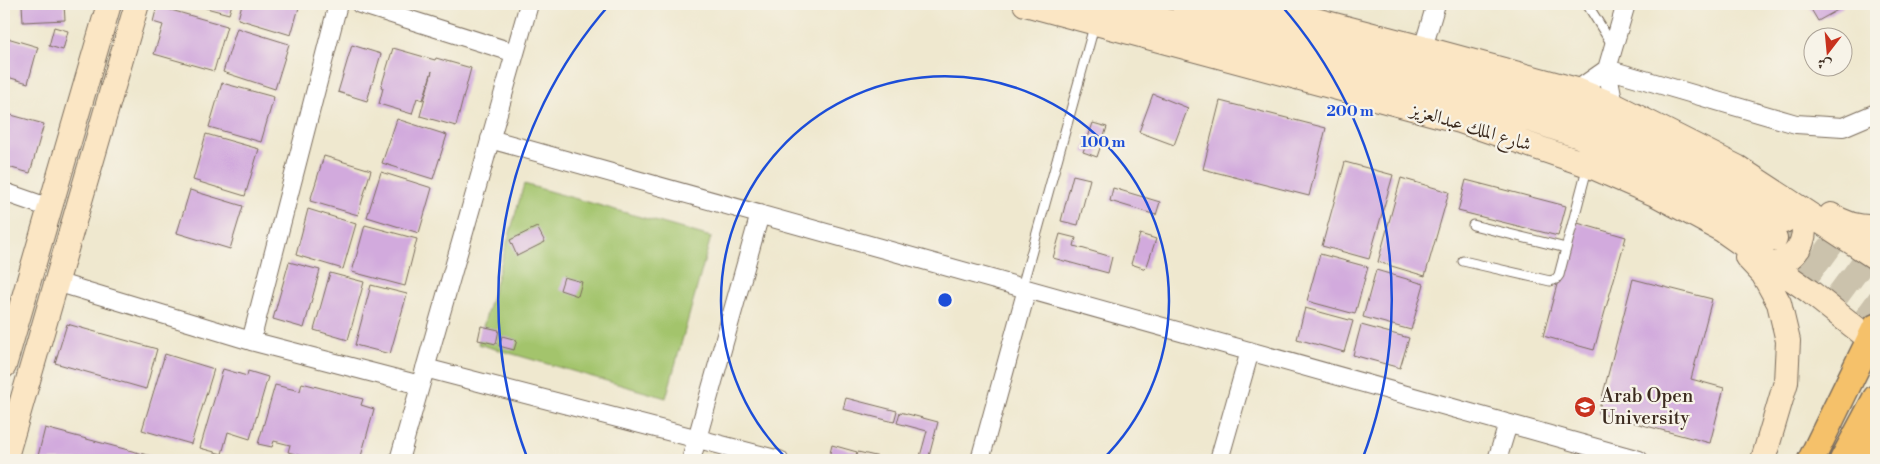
<svg xmlns="http://www.w3.org/2000/svg" width="1880" height="464" font-family="'Libre Bodoni',Amiri,serif">
	<style>
		.green { fill: #a3c46c; stroke: #6f7745 }
		.building { fill: #d2aadd }
		.lines { fill: none; stroke-linecap: round; stroke-linejoin: round }
		.secondary-tunnel { stroke: #cbc2ac; stroke-width: 24; stroke-dasharray: 24 12; stroke-linecap: butt }
		.lane-casing { stroke: #7a6c5c; stroke-width: 11 }
		.street-casing { stroke: #7a6c5c; stroke-width: 20 }
		.secondary-casing { stroke: #7a6c5c; stroke-width: 26 }
		.primary-casing { stroke: #7a6c5c; stroke-width: 29 }
		.lane { stroke: #fff; stroke-width: 9 }
		.street { stroke: #fff; stroke-width: 18 }
		.secondary { stroke: #fbe6c4; stroke-width: 24 }
		.primary { stroke: #f5c16b; stroke-width: 26 }
		.ring { fill: none; stroke: #1d4ed8; stroke-width: 2.5 }
		.labels { text-anchor: middle; dominant-baseline: central; stroke-width: 4.5; stroke-linejoin: round; paint-order: stroke }
		.street-label { font-size: 19px; fill: #3b2a1e; stroke: #f7f3e8 }
		.poi-label { font-size: 19px; fill: #3b2a1e; stroke: #f7f3e8; text-anchor: start }
		.centre { fill: #1d4ed8; stroke: #f7f3e8; stroke-width: 2.5 }
		.ring-label { font-size: 15px; text-anchor: middle; font-weight: bold; fill: #1d4ed8; stroke: #f7f3e8; stroke-width: 4.5; stroke-linejoin: round; paint-order: stroke }
	</style>
	<rect width="100%" height="100%" fill="#f7f3e8"/>
	<filter id="ink" filterUnits="userSpaceOnUse"><feTurbulence type="fractalNoise" baseFrequency=".02" numOctaves="2"/><feDisplacementMap in="SourceGraphic" scale="10" xChannelSelector="R" yChannelSelector="G"/><feConvolveMatrix kernelMatrix="1 2 1 2 8 2 1 2 1" color-interpolation-filters="sRGB"/></filter>
	<filter id="wash" filterUnits="userSpaceOnUse"><feTurbulence type="fractalNoise" baseFrequency=".0096" numOctaves="4" result="noise"/><feDisplacementMap in="SourceGraphic" scale="20" xChannelSelector="R" yChannelSelector="G"/><feGaussianBlur stdDeviation="1.12" result="paint"/><feColorMatrix in="noise" values="0 0 0 0 0 0 0 0 0 0 0 0 0 0 0 0 0 1.4 0 .05"/><feComposite in="paint" operator="in"/></filter>
	<g filter="url(#wash)">
		<rect width="100%" height="100%" fill="#efe8cf"/>
		<path class="green" d="M 524,184 L 711,237 L 666,398 L 478,344 Z"/>
		<g id="blocks">
			<path class="building" d="M 22,4 L 64,4 L 65,20 L 23,22 Z
				M 191,4 L 232,4 L 229,14 Z
				M 242,4 L 300,4 L 291,35 L 238,19 Z
				M 1808,4 L 1841,4 L 1843,7 L 1818,21 Z
				M 157,6 L 227,26 L 214,71 L 154,54 L 163,25 L 153,22 Z
				M 54,27 L 68,31 L 63,50 L 49,46 Z
				M 237,28 L 289,44 L 275,89 L 223,72 Z
				M 4,37 L 38,47 L 28,83 L 4,76 Z
				M 352,45 L 381,54 L 367,101 L 338,92 Z
				M 393,48 L 435,60 L 436,58 L 471,68 L 456,126 L 420,116 L 432,71 L 423,100 L 417,98 L 412,114 L 379,104 L 383,88 L 381,87 Z
				M 222,83 L 274,97 L 261,142 L 209,127 Z
				M 1153,94 L 1188,108 L 1174,145 L 1139,132 Z
				M 1220,101 L 1326,128 L 1309,196 L 1203,169 Z
				M 4,113 L 44,124 L 30,173 L 4,166 Z
				M 397,119 L 447,135 L 433,179 L 382,163 Z
				M 1093,123 L 1107,127 L 1097,157 L 1083,152 Z
				M 206,134 L 259,149 L 245,196 L 193,180 Z
				M 324,156 L 371,170 L 358,215 L 310,201 Z
				M 1345,162 L 1393,175 L 1369,259 L 1322,246 Z
				M 381,172 L 432,188 L 419,233 L 367,217 Z
				M 1073,175 L 1090,179 L 1078,225 L 1061,221 Z
				M 1401,178 L 1449,192 L 1425,276 L 1378,262 Z
				M 1466,180 L 1566,206 L 1558,236 L 1458,211 Z
				M 1113,188 L 1160,202 L 1156,215 L 1110,201 Z
				M 190,190 L 243,206 L 230,249 L 177,233 Z
				M 308,209 L 356,224 L 343,269 L 296,255 Z
				M 1574,222 L 1626,237 L 1594,350 L 1543,336 Z
				M 365,225 L 417,239 L 405,286 L 352,272 Z
				M 537,227 L 545,242 L 517,256 L 510,240 Z
				M 1060,234 L 1076,238 L 1074,246 L 1112,257 L 1108,273 L 1053,258 Z
				M 1140,234 L 1156,239 L 1146,269 L 1131,264 Z
				M 1320,254 L 1368,267 L 1355,314 L 1307,301 Z
				M 289,262 L 320,270 L 304,328 L 273,319 Z
				M 1376,270 L 1424,284 L 1411,330 L 1363,317 Z
				M 330,273 L 364,282 L 348,340 L 314,330 Z
				M 564,277 L 582,282 L 578,296 L 560,290 Z
				M 1633,279 L 1712,299 L 1691,379 L 1724,388 L 1710,443 L 1598,413 Z
				M 371,285 L 407,294 L 390,354 L 355,345 Z
				M 1305,308 L 1353,321 L 1344,352 L 1297,339 Z
				M 67,324 L 157,349 L 146,389 L 55,363 Z
				M 1361,325 L 1409,338 L 1400,368 L 1353,355 Z
				M 481,326 L 499,330 L 496,344 L 478,340 Z
				M 502,336 L 517,340 L 514,350 L 499,346 Z
				M 165,354 L 214,369 L 191,444 L 142,430 Z
				M 223,369 L 247,376 L 248,371 L 268,377 L 250,439 L 228,432 L 222,454 L 200,448 Z
				M 302,383 L 363,399 L 361,405 L 374,409 L 360,460 L 336,460 L 325,457 L 324,460 L 316,460 L 288,452 L 290,445 L 274,441 L 272,447 L 258,444 L 275,385 L 300,391 Z
				M 846,398 L 897,411 L 894,422 L 843,409 Z
				M 900,412 L 938,422 L 928,460 L 919,460 L 927,431 L 897,423 Z
				M 45,428 L 166,460 L 37,460 Z
				M 832,445 L 857,452 L 854,460 L 842,460 L 829,457 Z
				M 858,452 L 884,458 L 883,460 L 856,460 Z"/>
		</g>
	</g>
	<g filter="url(#ink)">
		<use href="#blocks" fill-opacity="0" stroke="#7a6c5c" stroke-width="1"/>
		<g class="lines">
			<path class="secondary-tunnel" d="M 1788,223 L 1816,241 L 1876,285
				M 1775,239 L 1804,258 L 1876,311"/>
			<g class="lane-casing">
				<path id="lane" d="M 1587,4 L 1613,46
					M 1473,225 L 1566,248
					M 1463,261 L 1550,281 L 1556,279 L 1559,275 L 1588,165
					M 1022,287 L 1095,23"/>
			</g>
			<g class="street-casing">
				<path id="street" d="M 360,4 L 515,53
					M 1423,48 L 1436,4
					M 1607,69 L 1796,124 L 1843,127 L 1876,113
					M 1577,90 L 1607,69
					M 1614,105 L 1607,69 L 1626,4
					M 490,139 L 1639,460
					M 4,192 L 50,208
					M 56,282 L 251,341 L 420,385
					M 251,341 L 338,4
					M 425,368 L 779,460
					M 399,460 L 529,4
					M 691,460 L 760,214
					M 980,460 L 1027,289
					M 1219,460 L 1250,351
					M 1497,460 L 1508,424"/>
			</g>
			<g class="secondary-casing">
				<path id="secondary" d="M 1025,4 L 1460,121 L 1588,165 L 1657,195 L 1722,230 L 1809,291 L 1876,344
					M 1101,4 L 1385,78 L 1501,110 L 1579,136 L 1674,180 L 1742,218 L 1775,239
					M 1183,4 L 1507,91 L 1581,116 L 1683,162 L 1752,201 L 1784,221
					M 1254,4 L 1423,48 L 1577,90 L 1614,105 L 1737,167 L 1876,258
					M 1831,215 C 1845,224 1859,228 1876,227
					M 1747,257 L 1763,274 L 1779,303 L 1788,341 L 1786,382 L 1763,460
					M 1770,264 C 1790,264 1805,247 1804,227 C 1804,223 1804,218 1802,215 C 1800,211 1793,207 1790,204
					M 4,366 L 109,4
					M 5,460 L 137,4"/>
			</g>
			<g class="primary-casing">
				<path id="primary" d="M 1811,460 L 1876,327
					M 1843,460 L 1876,398
					M 1865,460 L 1876,439"/>
			</g>
			<use href="#lane" class="lane"/>
			<use href="#street" class="street"/>
			<use href="#secondary" class="secondary"/>
			<use href="#primary" class="primary"/>
		</g>
	</g>
	<g class="ring">
		<path d="M788 460A224 224 0 1 1 1102 460"/>
		<path d="M528 460A447 447 0 0 1 610 4M1280 4A447 447 0 0 1 1362 460"/>
	</g>
	<defs>
		<g id="school-disc" transform="scale(1.125)"><circle r="9.5" fill="#c8321e" stroke="#f7f3e8"/><path d="M0-5L7-2L0 1L-7-2ZM-4 1L0 2.5L4 1V4Q0 6-4 4Z" fill="#fff"/></g>
	</defs>
	<g fill-rule="evenodd">
		<use href="#school-disc" x="1585" y="407"/>
	</g>
	<g class="labels">
		<g class="street-label">
			<text transform="translate(1471 127) rotate(17)">شارع الملك عبدالعزيز</text>
		</g>
		<g class="poi-label">
			<text x="1601" y="396">Arab Open<tspan x="1601" dy="22">University</tspan></text>
		</g>
	</g>
	<circle cx="945" cy="300" r="8" class="centre"/>
	<g class="ring-label">
		<text x="1350" y="116">200 m</text>
		<text x="1103" y="147">100 m</text>
	</g>
	<rect width="1880" height="464" fill="none" stroke="#f7f3e8" stroke-width="20"/>
	<g transform="translate(1828 52) rotate(196)"><circle r="24" fill="#f7f3e8" stroke="#aca397"/>
	<path d="M0-4L9 19L0 12L-9 19Z" fill="#c8321e"/>
	<text y="-8" font-size="14" font-weight="bold" text-anchor="middle" fill="#3b2a1e">ش</text>
	</g>
</svg>
